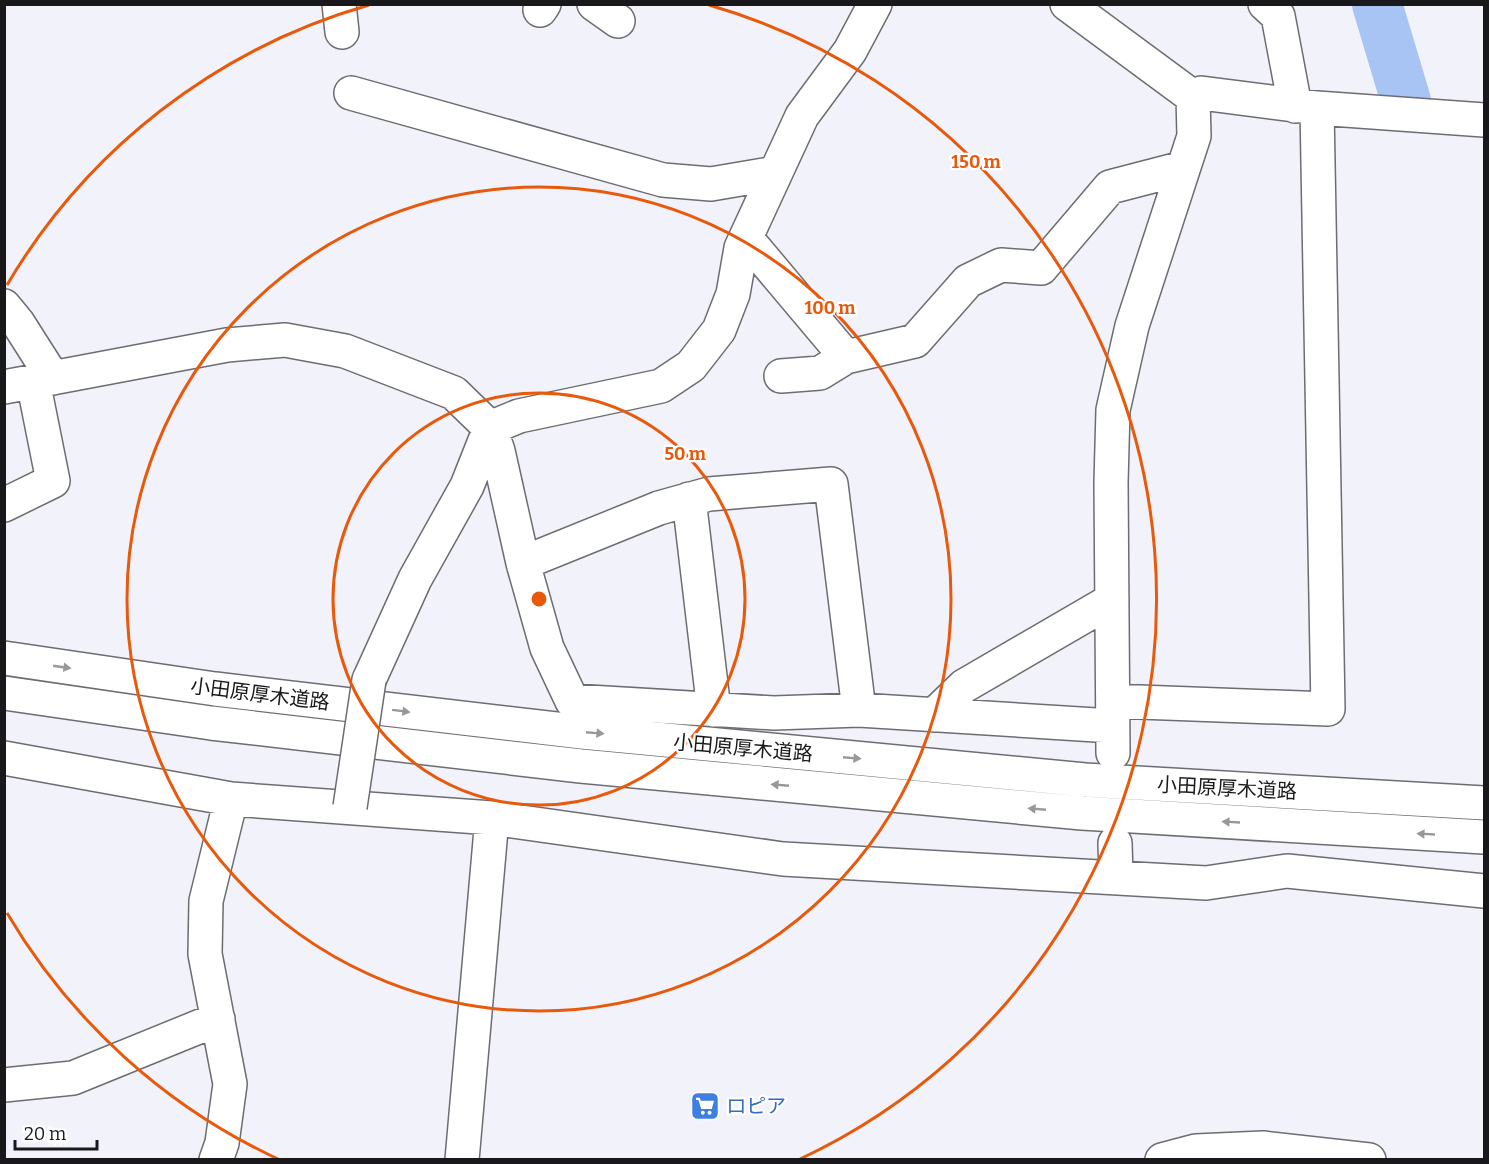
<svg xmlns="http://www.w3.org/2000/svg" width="1489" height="1164" font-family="Bitter,'Noto Sans JP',serif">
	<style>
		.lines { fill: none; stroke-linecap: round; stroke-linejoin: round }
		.river { stroke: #a8c4f4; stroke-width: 50 }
		.minor-casing { stroke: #6c6c72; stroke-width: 36 }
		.highway-casing { stroke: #6c6c72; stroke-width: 36 }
		.minor { stroke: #fff; stroke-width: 33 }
		.highway { stroke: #fff; stroke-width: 33 }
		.minor-bridge-casing { stroke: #6c6c72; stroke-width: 36; stroke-linecap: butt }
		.minor-bridge { stroke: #fff; stroke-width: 33 }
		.oneway { fill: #989899 }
		.ring { fill: none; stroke: #e8590c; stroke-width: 3 }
		.labels { text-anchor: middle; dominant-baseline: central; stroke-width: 4.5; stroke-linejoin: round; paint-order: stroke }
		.street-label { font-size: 20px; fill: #19191c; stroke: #fff }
		.shop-label { font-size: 20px; fill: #366cbe; stroke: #fff; text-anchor: start }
		.centre { fill: #e8590c; stroke: #fff; stroke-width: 3 }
		.ring-label { font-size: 18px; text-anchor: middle; font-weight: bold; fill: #e8590c; stroke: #fff; stroke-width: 4.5; stroke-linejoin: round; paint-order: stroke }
	</style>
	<rect width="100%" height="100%" fill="#f2f3fa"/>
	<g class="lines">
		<path class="river" d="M 1377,4 L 1406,101"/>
		<g class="minor-casing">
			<path id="minor" d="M 339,4 L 342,32
				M 594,4 L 618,21
				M 1067,4 L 1193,97
				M 1265,4 L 1278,16 L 1295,106
				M 540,10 L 544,4
				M 351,93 L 663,180 L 711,184 L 775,173
				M 1193,97 L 1201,93 L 1317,108 L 1484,120
				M 746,238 L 846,357 L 915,341 L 968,281 L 1001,265 L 1041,268 L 1110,187 L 1183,168
				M 4,306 L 18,323 L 53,378
				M 781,376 L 820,373 L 846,357
				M 4,387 L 227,345 L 285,340 L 345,351 L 454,393 L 490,428 L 498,451 L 523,563 L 547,648 L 572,701 L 774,713 L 859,710 L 1112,726
				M 689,499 L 714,710
				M 4,505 L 53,481 L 33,381
				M 523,563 L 659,508 L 709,494 L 831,484 L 859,710
				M 369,680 L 415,579 L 467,486 L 490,428 L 519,416 L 661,386 L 691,366 L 719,330 L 733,294 L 741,248 L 802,116 L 850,51 L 875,4
				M 1113,701 L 1328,709 L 1317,108
				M 934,715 L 964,686 L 1112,600
				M 1113,753 L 1111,482 L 1113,410 L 1132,326 L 1194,136 L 1193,97
				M 4,758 L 231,799 L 492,818 L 783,859 L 1206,883 L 1287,871 L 1484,891
				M 1115,843 L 1116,877
				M 4,1085 L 73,1078 L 218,1019
				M 216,1160 L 222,1143 L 230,1084 L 205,954 L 206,901 L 231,799
				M 462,1160 L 492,818
				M 1162,1160 L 1196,1151 L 1263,1148 L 1369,1160"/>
		</g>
		<g class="highway-casing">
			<path id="highway" d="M 4,658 L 215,689 L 582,732 L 1085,780 L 1484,803
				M 4,693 L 211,723 L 581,766 L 1082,813 L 1484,837"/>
		</g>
		<use href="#minor" class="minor"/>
		<use href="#highway" class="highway"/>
		<g class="minor-bridge-casing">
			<path id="minor-bridge" d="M 350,807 L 369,680"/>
		</g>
		<use href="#minor-bridge" class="minor-bridge"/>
	</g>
	<defs><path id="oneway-solid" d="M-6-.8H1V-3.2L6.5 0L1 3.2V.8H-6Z" transform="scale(1.5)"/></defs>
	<g class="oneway">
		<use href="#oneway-solid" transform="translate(62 667) rotate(8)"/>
		<use href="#oneway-solid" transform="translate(401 711) rotate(7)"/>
		<use href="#oneway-solid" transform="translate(595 733) rotate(5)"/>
		<use href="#oneway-solid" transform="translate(852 758) rotate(5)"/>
		<use href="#oneway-solid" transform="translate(780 785) rotate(-175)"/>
		<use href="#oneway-solid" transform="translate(1037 809) rotate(-175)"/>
		<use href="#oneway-solid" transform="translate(1231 822) rotate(-177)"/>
		<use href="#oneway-solid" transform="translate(1426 834) rotate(-177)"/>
	</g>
	<g class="ring">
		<circle cx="539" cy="599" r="206"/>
		<circle cx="539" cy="599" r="412"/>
		<path d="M278 1159A618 618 0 0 1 7 913M7 285A618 618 0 0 1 369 5M709 5A618 618 0 0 1 800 1159"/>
	</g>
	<defs>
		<g id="supermarket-square" transform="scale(1.5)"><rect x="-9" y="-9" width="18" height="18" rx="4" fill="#3f7fe0" stroke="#fff"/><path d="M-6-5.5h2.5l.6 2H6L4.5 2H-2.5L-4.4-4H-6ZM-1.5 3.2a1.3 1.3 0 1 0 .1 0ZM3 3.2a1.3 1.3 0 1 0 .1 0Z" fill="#fff"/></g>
	</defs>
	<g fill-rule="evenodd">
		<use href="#supermarket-square" x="705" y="1106"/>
	</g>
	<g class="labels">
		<g class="street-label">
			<text transform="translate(260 694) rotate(7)">小田原厚木道路</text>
			<text transform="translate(743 748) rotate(5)">小田原厚木道路</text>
			<text transform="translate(1227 788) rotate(3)">小田原厚木道路</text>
		</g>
		<g class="shop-label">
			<text x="726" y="1106">ロピア</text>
		</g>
	</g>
	<circle cx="539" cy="599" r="9" class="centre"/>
	<g class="ring-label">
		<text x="976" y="168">150 m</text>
		<text x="830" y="314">100 m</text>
		<text x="685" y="460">50 m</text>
	</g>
	<rect width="1489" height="1164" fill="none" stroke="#19191c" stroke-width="12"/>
	<path d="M15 1140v9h82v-9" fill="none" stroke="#19191c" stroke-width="3"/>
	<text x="24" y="1140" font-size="18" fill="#19191c" stroke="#ffffff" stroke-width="4.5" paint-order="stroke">20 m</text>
</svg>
